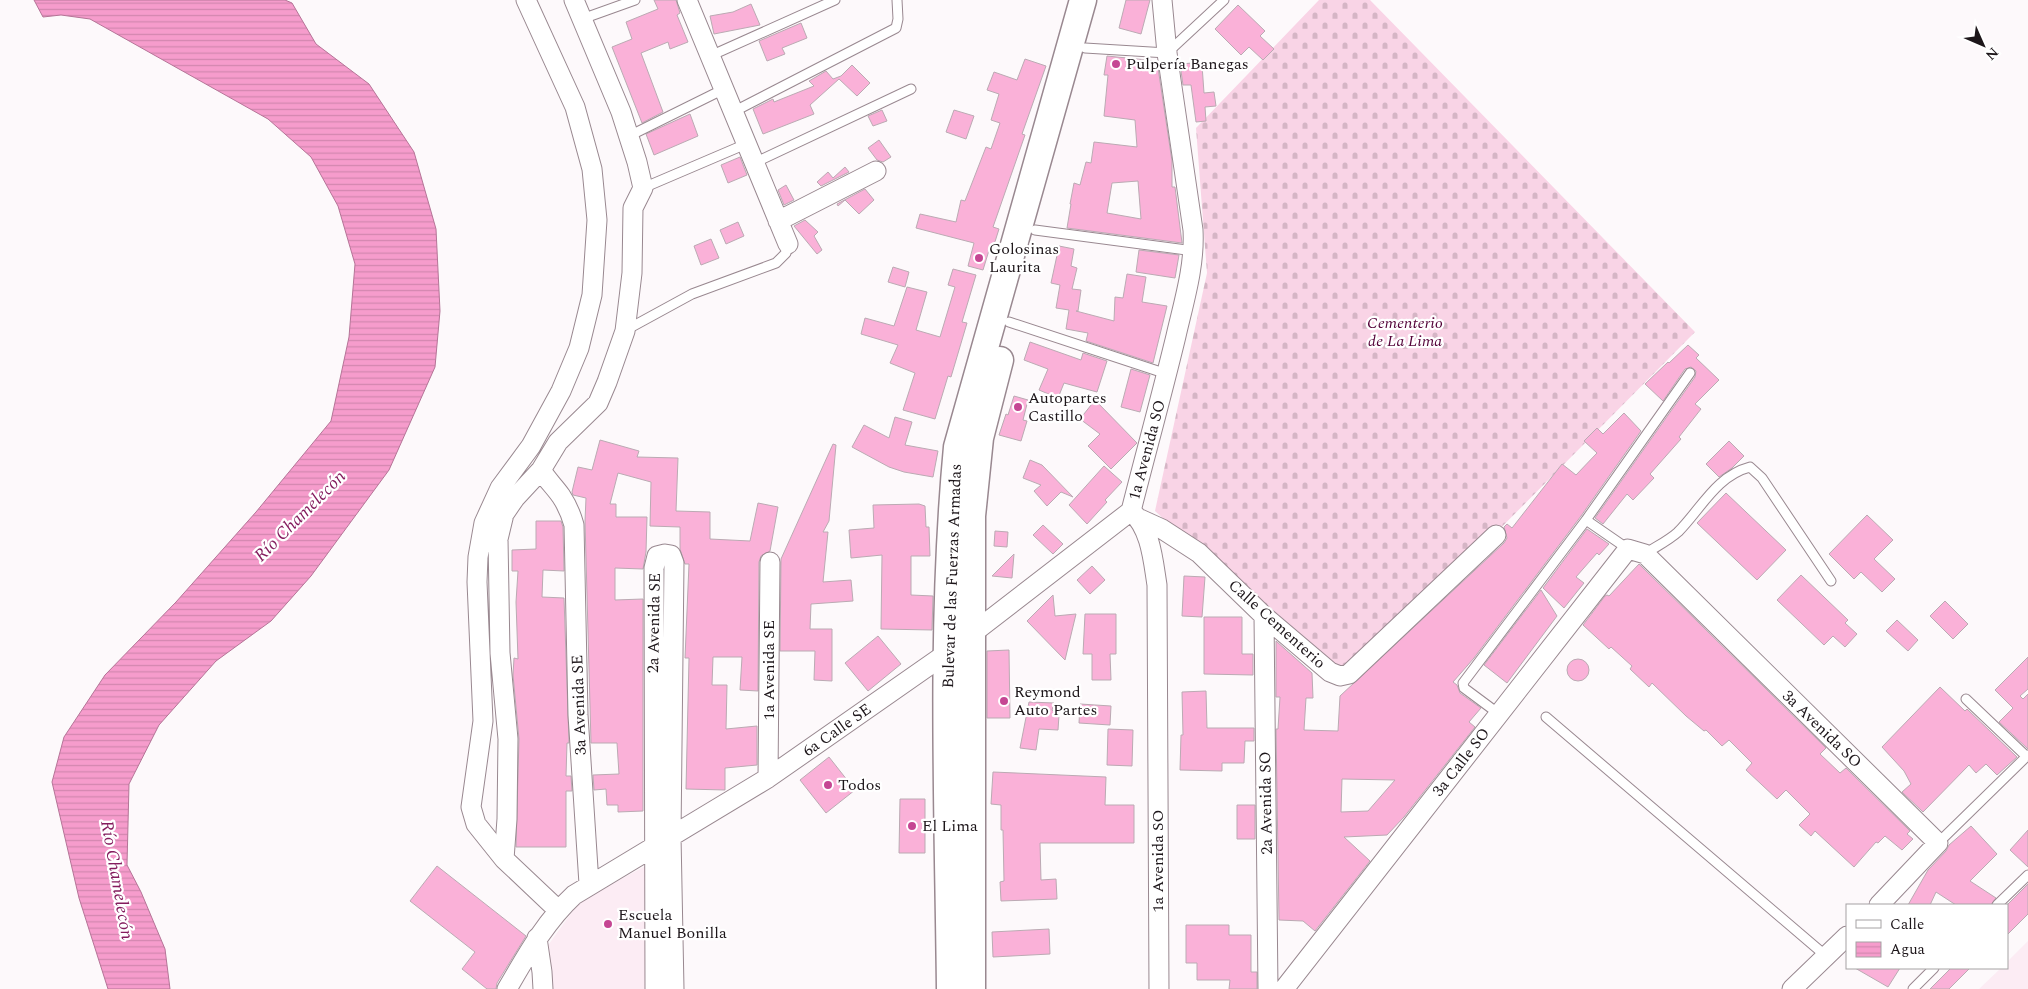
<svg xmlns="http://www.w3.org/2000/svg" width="2028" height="989" font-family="Spectral,serif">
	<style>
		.built { fill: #fcecf4 }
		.cemetery { fill: url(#cemetery-stones) }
		.water { fill: url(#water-rules); stroke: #b57497 }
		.building { fill: #fab1d8; stroke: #bbaab3; fill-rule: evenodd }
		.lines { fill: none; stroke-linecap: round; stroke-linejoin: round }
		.lane-casing { stroke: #998890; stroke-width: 11 }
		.street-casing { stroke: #998890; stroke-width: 21 }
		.secondary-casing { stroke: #998890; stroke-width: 29 }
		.lane { stroke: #fff; stroke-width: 9 }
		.street { stroke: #fff; stroke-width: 19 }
		.secondary { stroke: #fff; stroke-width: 26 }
		.poi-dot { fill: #c54693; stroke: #fff; stroke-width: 2 }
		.labels { text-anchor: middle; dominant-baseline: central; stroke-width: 4.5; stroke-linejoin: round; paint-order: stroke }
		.poi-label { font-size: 16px; fill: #1d161a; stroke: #fff; text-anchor: start }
		.park-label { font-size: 16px; font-style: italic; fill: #540339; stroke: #fff }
		.street-label { font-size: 16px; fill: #1d161a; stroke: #fff }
		.water-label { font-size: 18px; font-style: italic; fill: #841c5e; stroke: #fff }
	</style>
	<defs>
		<pattern id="cemetery-stones" width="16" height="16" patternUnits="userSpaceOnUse" patternTransform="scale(1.25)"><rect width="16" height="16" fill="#f9d4e6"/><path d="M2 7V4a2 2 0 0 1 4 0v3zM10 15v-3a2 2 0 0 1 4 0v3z" fill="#d5b5c5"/></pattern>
		<pattern id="water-rules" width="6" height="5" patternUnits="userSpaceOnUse" patternTransform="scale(1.25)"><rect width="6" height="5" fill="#f69ccc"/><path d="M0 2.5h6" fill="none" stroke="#d286af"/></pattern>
	</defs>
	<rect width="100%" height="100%" fill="#fdf9fb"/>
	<path class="built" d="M 651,863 L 654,989 L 548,989 L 546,948 L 580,901 Z
		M 2028,941 L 2028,989 L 1979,989 L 2001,968 L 2007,968 L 2007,962 Z"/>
	<path class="cemetery" d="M 1319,0 L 1370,0 L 1695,332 L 1346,684 L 1155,511 L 1207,273 L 1196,128 Z"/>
	<path class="water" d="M 34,0 L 285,0 L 292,3 L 316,44 L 369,84 L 414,152 L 436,229 L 440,311 L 435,367 L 389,470 L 311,576 L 271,621 L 216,661 L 159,725 L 129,784 L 127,865 L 141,892 L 165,949 L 170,989 L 108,989 L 79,898 L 52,782 L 64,737 L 105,675 L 176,602 L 256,512 L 331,421 L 349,337 L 355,264 L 338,206 L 311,157 L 268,119 L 90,19 L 61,15 L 43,17 Z"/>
	<path class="building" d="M 654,0 L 676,0 L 680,13 L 677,15 L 688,42 L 670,49 L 668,42 L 641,53 L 663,112 L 642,123 L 612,47 L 632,39 L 626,22 L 658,9 Z
		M 1126,0 L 1150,0 L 1141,34 L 1119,28 Z
		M 751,4 L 760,25 L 714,34 L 710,16 L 733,12 Z
		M 1238,5 L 1265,31 L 1260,36 L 1274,49 L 1263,60 L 1249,47 L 1241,55 L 1215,29 Z
		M 801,23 L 807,38 L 782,48 L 785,54 L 767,61 L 759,41 Z
		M 1107,56 L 1157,61 L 1172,161 L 1172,187 L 1175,187 L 1182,243 L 1067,228 L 1071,204 L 1070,204 L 1074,183 L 1080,185 L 1086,162 L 1091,163 L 1094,142 L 1137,147 L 1135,120 L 1104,116 L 1108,75 L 1104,75 ZM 1138,181 L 1141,219 L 1107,213 L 1112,183 Z
		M 1025,59 L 1046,66 L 1022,134 L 1025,135 L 993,227 L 999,229 L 993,248 L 990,247 L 983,270 L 968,266 L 974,243 L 916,228 L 920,214 L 956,222 L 961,200 L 965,201 L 986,147 L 991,149 L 1000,123 L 991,120 L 999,94 L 987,90 L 994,72 L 1017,80 Z
		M 1193,63 L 1202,65 L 1204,93 L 1214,92 L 1216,106 L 1205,107 L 1206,121 L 1196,122 L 1191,85 L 1183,85 L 1180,64 Z
		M 852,65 L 870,83 L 857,96 L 839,79 L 810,105 L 814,114 L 763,134 L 753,109 L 773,99 L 774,102 L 814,86 L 809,81 L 826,71 L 833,79 L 841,76 Z
		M 882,110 L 887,121 L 873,126 L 868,116 Z
		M 954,110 L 974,116 L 966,139 L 946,132 Z
		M 690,114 L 698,136 L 654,155 L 646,134 Z
		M 879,140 L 891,157 L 883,162 L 877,160 L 868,148 Z
		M 740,157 L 747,175 L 728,183 L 721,165 Z
		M 845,167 L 849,172 L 821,186 L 817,182 L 828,172 L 833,178 Z
		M 786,185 L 794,200 L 784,205 L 778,190 Z
		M 865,189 L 874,200 L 859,214 L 845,200 L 838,206 L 837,204 Z
		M 805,220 L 818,232 L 814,236 L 822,250 L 817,254 L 794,226 Z
		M 738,222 L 744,236 L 726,244 L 720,230 Z
		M 711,239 L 719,258 L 701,265 L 694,246 Z
		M 1059,246 L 1074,249 L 1071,266 L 1077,268 L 1072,289 L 1081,290 L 1078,311 L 1076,311 L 1114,321 L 1115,297 L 1123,298 L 1127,274 L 1146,277 L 1142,302 L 1167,306 L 1153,363 L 1086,341 L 1088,333 L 1066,329 L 1069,310 L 1056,308 L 1060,285 L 1051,283 Z
		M 1139,250 L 1179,255 L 1175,278 L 1136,272 Z
		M 893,267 L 909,272 L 905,287 L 888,282 Z
		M 953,269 L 976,275 L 962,322 L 967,323 L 951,377 L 948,376 L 935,419 L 903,410 L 915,373 L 890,363 L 898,345 L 861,334 L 865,318 L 894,326 L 907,287 L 927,292 L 916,330 L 940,337 L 955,287 L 948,285 Z
		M 1030,342 L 1081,360 L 1083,353 L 1107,361 L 1097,392 L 1064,383 L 1058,398 L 1039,390 L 1048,369 L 1024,360 Z
		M 1688,345 L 1699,355 L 1696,358 L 1719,380 L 1695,404 L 1701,409 L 1679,437 L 1681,439 L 1650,474 L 1654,478 L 1633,500 L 1627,494 L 1603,524 L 1595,518 L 1695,377 L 1696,371 L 1691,367 L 1685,369 L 1663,401 L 1645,384 L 1668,362 L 1669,363 Z
		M 1131,369 L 1150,375 L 1140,412 L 1121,407 Z
		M 1014,396 L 1028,400 L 1023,420 L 1027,421 L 1021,441 L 999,435 L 1006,414 L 1008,415 Z
		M 1095,400 L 1137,443 L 1111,469 L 1088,446 L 1100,434 L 1080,419 Z
		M 1624,413 L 1641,431 L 1581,516 L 1474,658 L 1453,682 L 1457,685 L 1460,693 L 1481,708 L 1469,722 L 1475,727 L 1404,817 L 1387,835 L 1344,837 L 1370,861 L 1315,931 L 1303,921 L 1279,920 L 1276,729 L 1278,729 L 1280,697 L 1276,697 L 1276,641 L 1312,673 L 1313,698 L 1306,698 L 1304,730 L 1338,731 L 1340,696 L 1504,543 L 1507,538 L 1504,527 L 1507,524 L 1512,528 L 1562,464 L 1576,475 L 1597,453 L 1584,441 L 1597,428 L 1603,434 ZM 1342,779 L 1395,780 L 1368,811 L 1341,812 Z
		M 895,417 L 912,422 L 905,445 L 938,451 L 933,477 L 904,472 L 889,467 L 852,447 L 864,425 L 889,438 Z
		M 600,440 L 639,451 L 637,457 L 678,458 L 676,511 L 710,512 L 710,539 L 750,541 L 758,503 L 778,507 L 770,551 L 761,556 L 759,562 L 758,691 L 740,690 L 742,657 L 713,657 L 712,685 L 727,685 L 726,729 L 757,726 L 757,765 L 725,768 L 725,790 L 686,789 L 689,658 L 685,658 L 689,564 L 685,564 L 680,549 L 680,527 L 650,526 L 651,482 L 618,473 L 610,504 L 616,504 L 616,517 L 647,517 L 646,552 L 643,569 L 615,568 L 615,600 L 643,599 L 643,811 L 618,812 L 618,805 L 607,805 L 606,789 L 594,790 L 593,775 L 619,774 L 617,743 L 591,743 L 585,521 L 586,498 L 573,495 L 572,492 L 578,467 L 592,470 Z
		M 1729,441 L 1744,456 L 1732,468 L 1719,477 L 1706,464 Z
		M 833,444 L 836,445 L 829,521 L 823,532 L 828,532 L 823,582 L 851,580 L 853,601 L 811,604 L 810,629 L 832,629 L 832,681 L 814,680 L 815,651 L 780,651 L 781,559 Z
		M 1030,460 L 1042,465 L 1073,497 L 1061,492 L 1047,506 L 1034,491 L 1041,485 L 1023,478 Z
		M 1104,466 L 1122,482 L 1105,500 L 1107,502 L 1087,524 L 1069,505 Z
		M 1726,493 L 1786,550 L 1757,580 L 1697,523 Z
		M 919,504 L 925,506 L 926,527 L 929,527 L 930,556 L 911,556 L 911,595 L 933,596 L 932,630 L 881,629 L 882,555 L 851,558 L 849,530 L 874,528 L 873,505 Z
		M 1867,515 L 1893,540 L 1874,559 L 1895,579 L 1882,592 L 1861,572 L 1854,579 L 1829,554 Z
		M 536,521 L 561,521 L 563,527 L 564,571 L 543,570 L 542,597 L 564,598 L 569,743 L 567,743 L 566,776 L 571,776 L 572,791 L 566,791 L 566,847 L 516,847 L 519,739 L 513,675 L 514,658 L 518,659 L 516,602 L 518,571 L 512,571 L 512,550 L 536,549 Z
		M 1043,525 L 1063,544 L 1053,554 L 1033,535 Z
		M 1587,529 L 1609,544 L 1599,555 L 1597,553 L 1576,577 L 1584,583 L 1564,608 L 1543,588 Z
		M 995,531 L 1008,532 L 1007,547 L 994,546 Z
		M 1014,554 L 1012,578 L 992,576 Z
		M 1639,564 L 1826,748 L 1820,754 L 1840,773 L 1846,768 L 1910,831 L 1907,834 L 1913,839 L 1902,850 L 1885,836 L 1878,843 L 1876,842 L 1854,867 L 1815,831 L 1811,836 L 1799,825 L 1810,814 L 1786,790 L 1777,799 L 1746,770 L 1752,763 L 1729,740 L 1722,746 L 1706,730 L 1704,731 L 1686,716 L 1652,683 L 1649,687 L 1630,669 L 1632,666 L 1611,647 L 1609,649 L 1583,625 L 1605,596 L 1607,595 L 1609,596 Z
		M 1092,566 L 1105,580 L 1090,594 L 1077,580 Z
		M 1801,575 L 1848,620 L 1845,623 L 1857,634 L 1845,647 L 1833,636 L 1824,645 L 1777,600 Z
		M 1184,576 L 1205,577 L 1202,617 L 1182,616 Z
		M 1541,590 L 1557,616 L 1507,683 L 1484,665 Z
		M 1053,595 L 1055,616 L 1076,614 L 1065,660 L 1027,621 Z
		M 1945,601 L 1968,624 L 1953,639 L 1930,616 Z
		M 1085,614 L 1116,614 L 1116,654 L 1110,654 L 1111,680 L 1092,680 L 1092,654 L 1083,654 Z
		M 1204,617 L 1242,617 L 1242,654 L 1253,654 L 1253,675 L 1204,674 Z
		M 1897,620 L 1918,640 L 1908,651 L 1886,631 Z
		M 878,636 L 901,664 L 868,691 L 845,663 Z
		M 1009,650 L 1010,718 L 987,718 L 987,651 Z
		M 2028,657 L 2028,689 L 2020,696 L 2023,699 L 2028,694 L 2028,749 L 1999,722 L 2013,708 L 1995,690 Z
		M1567 670a11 11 0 1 1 22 0a11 11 0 1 1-22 0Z
		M 1940,687 L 1965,711 L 1967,709 L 2017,757 L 1997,775 L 1986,764 L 1976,773 L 1969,765 L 1923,812 L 1902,792 L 1911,784 L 1904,771 L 1882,747 Z
		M 1206,691 L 1207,728 L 1254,728 L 1254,741 L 1245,741 L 1244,763 L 1222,763 L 1222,771 L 1180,770 L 1181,735 L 1183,735 L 1182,692 Z
		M 1029,702 L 1054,703 L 1052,710 L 1059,715 L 1058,730 L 1039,729 L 1036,750 L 1020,748 Z
		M 1080,704 L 1111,706 L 1110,725 L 1079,723 Z
		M 1108,729 L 1133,730 L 1132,766 L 1107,765 Z
		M 829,757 L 855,790 L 826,813 L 800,780 Z
		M 993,772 L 1106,777 L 1105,805 L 1134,805 L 1134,843 L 1040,843 L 1041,880 L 1056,879 L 1057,899 L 1001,901 L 1000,882 L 1004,881 L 1003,830 L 1001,830 L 1001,805 L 991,804 Z
		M 900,799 L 925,799 L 925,853 L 899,853 Z
		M 1237,805 L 1255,805 L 1255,839 L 1237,839 Z
		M 1971,826 L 1997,854 L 1970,881 L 1996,898 L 1991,905 L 1956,905 L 1936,892 L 1930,905 L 1908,905 L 1928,870 L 1946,851 L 1949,845 Z
		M 2028,830 L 2028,867 L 2010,850 Z
		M 437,866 L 526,936 L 497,983 L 496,989 L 487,989 L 462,969 L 475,952 L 410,901 Z
		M 2028,884 L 2028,914 L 2007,935 L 2007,905 Z
		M 1186,925 L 1229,925 L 1229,935 L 1251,935 L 1251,972 L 1257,972 L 1257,989 L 1229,989 L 1230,980 L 1197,980 L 1197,963 L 1186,963 Z
		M 1049,929 L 1050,954 L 993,957 L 992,932 Z
		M 1855,968 L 1900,968 L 1888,987 Z
		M 1951,968 L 1970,968 L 1949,989 L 1930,989 Z"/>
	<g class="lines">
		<g class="lane-casing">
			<path id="lane" d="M 582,19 L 635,0
				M 1085,48 L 1167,53 L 1224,0
				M 710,56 L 835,0
				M 733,112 L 896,28 L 898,19 L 897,0
				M 629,136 L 724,89
				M 754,163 L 911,89
				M 643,188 L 746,144
				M 1035,230 L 1194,251
				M 1009,322 L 1167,374
				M 626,330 L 692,294 L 776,263 L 786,253 L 788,244
				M 1586,520 L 1628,549
				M 1645,554 C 1655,547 1668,541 1678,532 C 1701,509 1716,476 1750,467 L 1762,478 L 1831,581
				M 1966,699 L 2026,756
				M 1499,714 L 1464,688 L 1463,683 L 1586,520 L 1690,373
				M 1546,717 L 1826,956
				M 1938,843 L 2028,755
				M 1997,905 L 2028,875
				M 1913,989 L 1934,968"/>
		</g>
		<g class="street-casing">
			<path id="street" d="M 526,0 L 575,107 L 592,169 L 597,220 L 592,295 L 579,348 L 561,391 L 531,446 L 500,488 L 484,523 L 478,557 L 477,582 L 483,721 L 471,807 L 476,824 L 504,859 L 558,910
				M 574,0 L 621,112 L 637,162 L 643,188 L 633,208 L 632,273 L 625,331 L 607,382 L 598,403 L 558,442 L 541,470 C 547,480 554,486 561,496 C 567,505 571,514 574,525 L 578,715 L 589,884
				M 687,0 L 788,244
				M 778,221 L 876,171
				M 1131,511 C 1146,452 1162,394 1176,336 C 1184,301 1195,266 1193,230 L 1167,53 L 1162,0
				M 1131,511 C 1151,529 1153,560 1157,585 L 1159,989
				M 1140,519 L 1162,529 L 1199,553 L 1264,616 L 1330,672 L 1340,676 L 1349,674 L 1496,535
				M 1264,616 L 1268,989
				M 768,778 L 770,562
				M 504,859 L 507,819 L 508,739 L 500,653 L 498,539 L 504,514 L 515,498 L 541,470
				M 537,938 L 542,972 L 543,989
				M 507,989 C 527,955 545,922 574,895 L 768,778 L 947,653 L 1131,511
				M 655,989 L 654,568 L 657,556 L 665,554 L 671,555 L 674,563 L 671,836 L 674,989
				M 1284,989 L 1628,549 L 1645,554 L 1938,843 L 1879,905
				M 1792,989 L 1847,936"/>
		</g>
		<g class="secondary-casing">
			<path id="secondary" d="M 950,989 C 948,809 940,627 957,447 L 1083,0
				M 972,989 L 972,516 L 980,438 L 1000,360"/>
		</g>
		<use href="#lane" class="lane"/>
		<use href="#street" class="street"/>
		<use href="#secondary" class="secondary"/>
	</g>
	<g class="poi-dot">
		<circle cx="1116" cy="64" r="5"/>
		<circle cx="979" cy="258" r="5"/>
		<circle cx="1018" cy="407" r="5"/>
		<circle cx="1004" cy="701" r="5"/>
		<circle cx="828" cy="785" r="5"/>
		<circle cx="912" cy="826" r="5"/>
		<circle cx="608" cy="924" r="5"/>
	</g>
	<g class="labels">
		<g class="poi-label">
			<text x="1126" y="64">Pulpería Banegas</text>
			<text x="989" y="249">Golosinas<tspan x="989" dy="18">Laurita</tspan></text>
			<text x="1028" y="398">Autopartes<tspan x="1028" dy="18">Castillo</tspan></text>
			<text x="1014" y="692">Reymond<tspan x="1014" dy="18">Auto Partes</tspan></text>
			<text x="838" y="785">Todos</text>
			<text x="922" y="826">El Lima</text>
			<text x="618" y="915">Escuela<tspan x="618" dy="18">Manuel Bonilla</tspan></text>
		</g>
		<g class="park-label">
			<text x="1405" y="323">Cementerio<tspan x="1405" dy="18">de La Lima</tspan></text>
		</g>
		<g class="street-label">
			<text transform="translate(1147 450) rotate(-75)">1a Avenida SO</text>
			<text transform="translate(952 576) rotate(-88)">Bulevar de las Fuerzas Armadas</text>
			<text transform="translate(654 623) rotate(-89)">2a Avenida SE</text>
			<text transform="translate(1277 624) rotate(42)">Calle Cementerio</text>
			<text transform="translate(769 670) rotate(-90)">1a Avenida SE</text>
			<text transform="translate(579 705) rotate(-92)">3a Avenida SE</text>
			<text transform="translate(1822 729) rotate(44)">3a Avenida SO</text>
			<text transform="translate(837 730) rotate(-35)">6a Calle SE</text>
			<text transform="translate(1461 762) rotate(-52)">3a Calle SO</text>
			<text transform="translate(1266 803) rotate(-91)">2a Avenida SO</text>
			<text transform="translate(1158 861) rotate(-90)">1a Avenida SO</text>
		</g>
		<g class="water-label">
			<text transform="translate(300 516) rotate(-45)">Río Chamelecón</text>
			<text transform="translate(117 880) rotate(80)">Río Chamelecón</text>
		</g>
	</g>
	<rect x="1846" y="904" width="162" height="65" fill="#ffffff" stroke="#a5a2a3"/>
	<rect x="1856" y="920" width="25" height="8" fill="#ffffff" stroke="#a5a2a3"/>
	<text x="1890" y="929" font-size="15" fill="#1d161a">Calle</text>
	<rect x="1856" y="942" width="25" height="15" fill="url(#water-rules)" stroke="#a5a2a3"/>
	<text x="1890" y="954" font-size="15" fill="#1d161a">Agua</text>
	<g transform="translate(1983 45) rotate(135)" stroke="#ffffff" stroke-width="4" paint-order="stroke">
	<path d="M0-4L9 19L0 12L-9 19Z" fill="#1d161a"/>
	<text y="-8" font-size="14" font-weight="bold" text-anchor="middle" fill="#1d161a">N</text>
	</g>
</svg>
